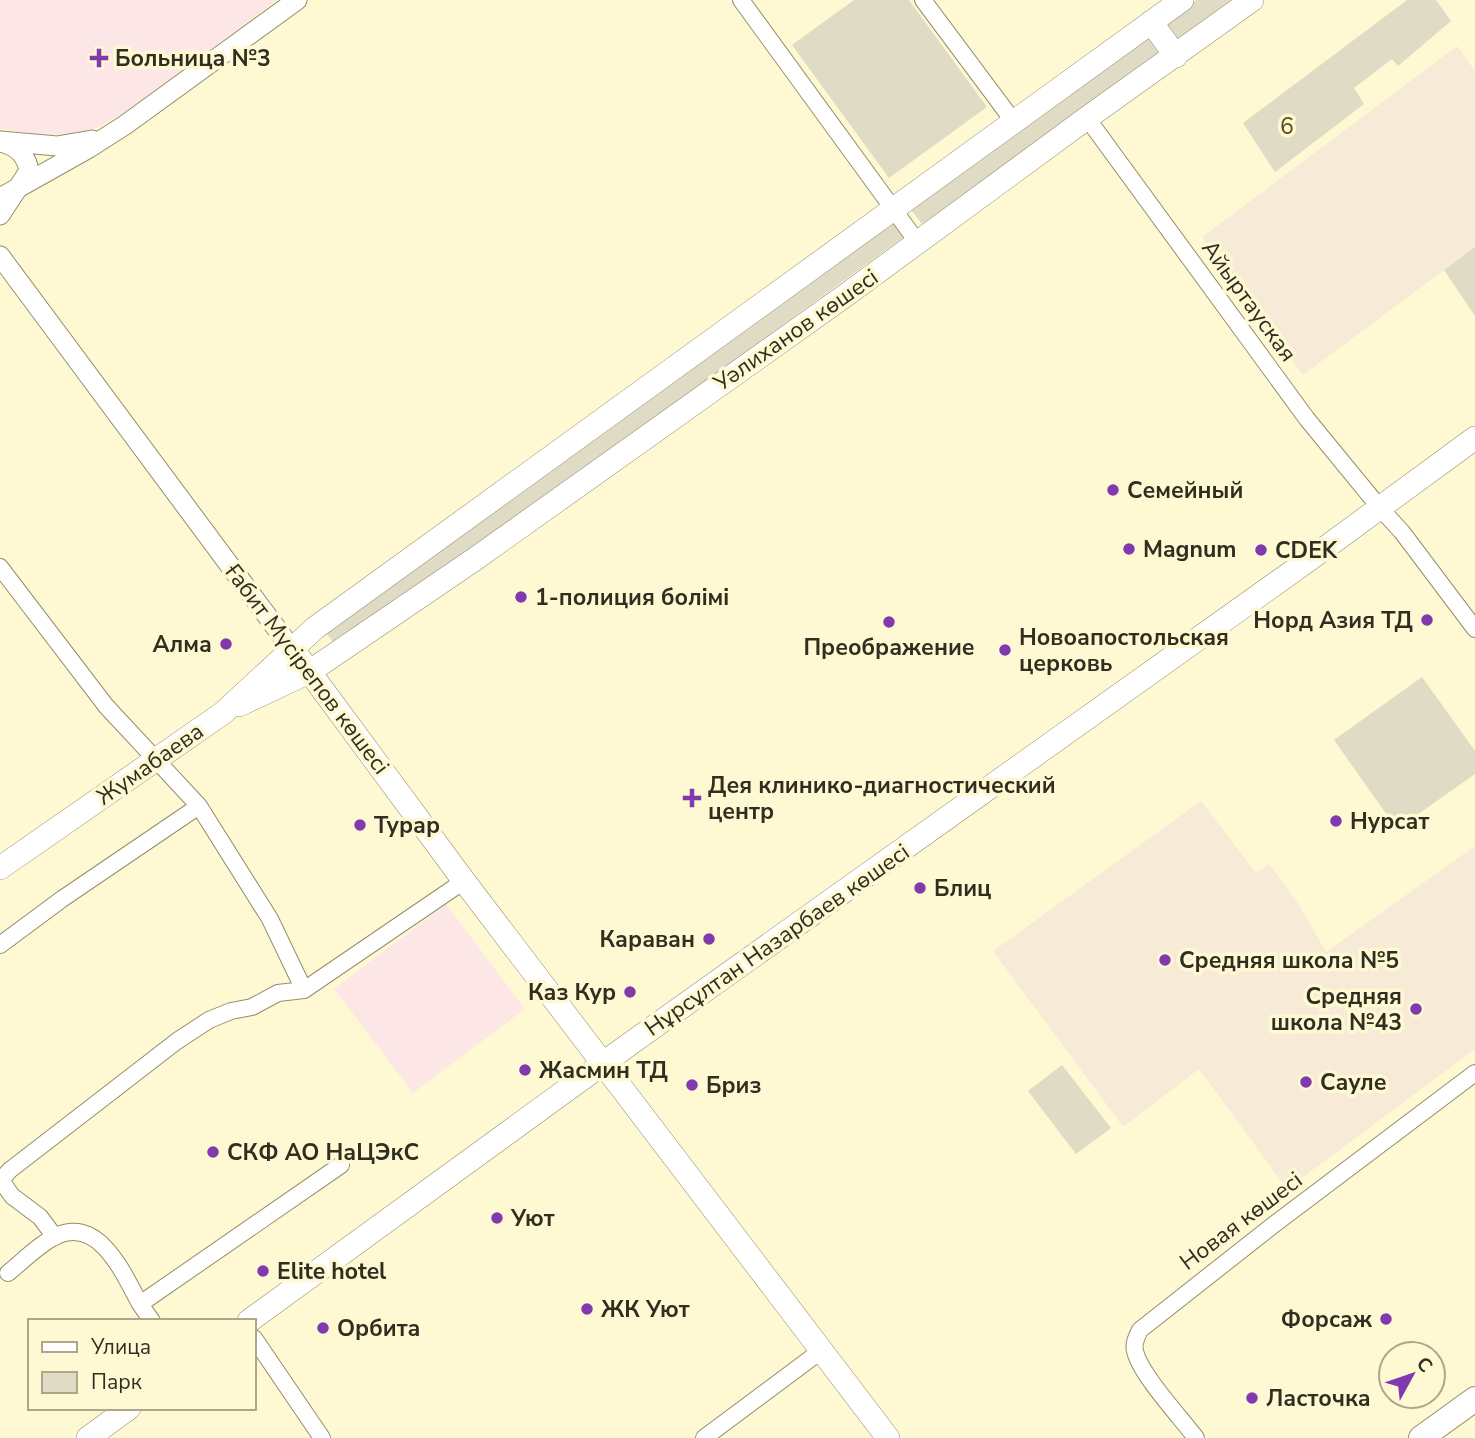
<svg xmlns="http://www.w3.org/2000/svg" width="1475" height="1438" font-family="'Nunito Sans',sans-serif">
	<style>
		.education { fill: #f7ebd7 }
		.medical { fill: #fde7e6 }
		.green { fill: #dfdbc4 }
		.lines { fill: none; stroke-linecap: round; stroke-linejoin: round }
		.minor-casing { stroke: #948e6c; stroke-width: 18 }
		.tertiary-casing { stroke: #948e6c; stroke-width: 21 }
		.secondary-casing { stroke: #948e6c; stroke-width: 24 }
		.primary-casing { stroke: #948e6c; stroke-width: 26 }
		.minor { stroke: #fff; stroke-width: 16 }
		.tertiary { stroke: #fff; stroke-width: 19 }
		.secondary { stroke: #fff; stroke-width: 23 }
		.primary { stroke: #fff; stroke-width: 24 }
		.poi-dot { fill: #803aad; stroke: #fef8d3; stroke-width: 2.5 }
		.labels { text-anchor: middle; dominant-baseline: central; stroke-width: 7; stroke-linejoin: round; paint-order: stroke }
		.poi-label { font-size: 23px; font-weight: bold; fill: #302e20; stroke: #fef8d3; text-anchor: start }
		.park-label { font-size: 23px; fill: #5b5115; stroke: #fef8d3 }
		.street-label { font-size: 23px; fill: #302e20; stroke: #fef8d3 }
	</style>
	<rect width="100%" height="100%" fill="#fef8d3"/>
	<path class="education" d="M 1457,46 L 1475,71 L 1475,247 L 1303,375 L 1202,237 Z
		M 1201,801 L 1256,873 L 1269,864 L 1299,905 L 1326,952 L 1475,846 L 1475,1049 L 1287,1189 L 1199,1069 L 1123,1127 L 993,951 Z"/>
	<path class="medical" d="M 0,0 L 277,0 L 119,116 L 94,129 L 72,135 L 38,134 L 0,129 Z
		M 446,904 L 525,1009 L 413,1093 L 334,989 Z"/>
	<path class="green" d="M 854,0 L 909,0 L 987,107 L 889,178 L 792,45 Z
		M 1196,0 L 1232,0 L 922,224 L 909,207 Z
		M 1407,0 L 1436,0 L 1451,21 L 1398,66 L 1392,59 L 1354,88 L 1364,104 L 1275,172 L 1243,123 Z
		M 892,220 L 904,237 L 337,647 L 324,630 Z
		M 1475,247 L 1475,316 L 1444,270 Z
		M 1422,677 L 1475,751 L 1475,774 L 1397,829 L 1334,740 Z
		M 1062,1065 L 1111,1128 L 1076,1154 L 1028,1091 Z"/>
	<g class="lines">
		<g class="minor-casing">
			<path id="minor" d="M 741,0 L 918,243
				M 923,0 L 1014,122
				M 1087,118 L 1307,419 L 1380,508 L 1402,532 L 1475,629
				M 0,567 L 106,706 L 199,806 L 270,919 L 304,990
				M 0,945 L 62,899 L 199,806
				M 55,1237 L 40,1217 L 12,1196 L 1,1180 L 10,1170 L 177,1041 L 209,1020 L 231,1011 L 252,1007 L 278,993 L 304,990 L 464,881
				M 8,1273 C 23,1261 39,1244 56,1236 C 100,1216 124,1275 140,1304
				M 152,1321 L 140,1304 L 341,1165
				M 254,1338 L 322,1438
				M 704,1438 L 822,1350
				M 1196,1438 C 1181,1418 1140,1374 1135,1351 C 1133,1343 1137,1336 1140,1330 L 1272,1226 L 1475,1073"/>
		</g>
		<g class="tertiary-casing">
			<path id="tertiary" d="M 0,141 L 57,146 L 92,140
				M 0,198 L 89,148 L 125,125 L 297,0
				M 0,215 L 29,171 C 27,157 18,147 4,143
				M 0,256 L 291,648"/>
		</g>
		<g class="secondary-casing">
			<path id="secondary" d="M 1151,22 L 1176,56
				M 300,659 L 464,881 L 888,1438
				M 239,705 L 309,672 L 475,559 L 846,295 L 1087,118 L 1252,0
				M 0,868 L 223,713 L 315,628 L 1182,0
				M 249,1321 L 627,1046 L 1310,559 L 1475,438
				M 88,1438 L 129,1408"/>
		</g>
		<g class="primary-casing">
			<path id="primary" d="M 1421,1438 L 1475,1399"/>
		</g>
		<use href="#minor" class="minor"/>
		<use href="#tertiary" class="tertiary"/>
		<use href="#secondary" class="secondary"/>
		<use href="#primary" class="primary"/>
	</g>
	<g class="poi-dot">
		<path d="M95.5 47.5h7v7h7v7h-7v7h-7v-7h-7v-7h7z"/>
		<circle cx="1113" cy="490" r="7"/>
		<circle cx="1129" cy="549" r="7"/>
		<circle cx="1261" cy="550" r="7"/>
		<circle cx="521" cy="597" r="7"/>
		<circle cx="1427" cy="620" r="7"/>
		<circle cx="889" cy="622" r="7"/>
		<circle cx="226" cy="644" r="7"/>
		<circle cx="1005" cy="650" r="7"/>
		<path d="M688.5 787.5h7v7h7v7h-7v7h-7v-7h-7v-7h7z"/>
		<circle cx="1336" cy="821" r="7"/>
		<circle cx="360" cy="825" r="7"/>
		<circle cx="920" cy="888" r="7"/>
		<circle cx="709" cy="939" r="7"/>
		<circle cx="1165" cy="960" r="7"/>
		<circle cx="630" cy="992" r="7"/>
		<circle cx="1416" cy="1009" r="7"/>
		<circle cx="525" cy="1070" r="7"/>
		<circle cx="1306" cy="1082" r="7"/>
		<circle cx="692" cy="1085" r="7"/>
		<circle cx="213" cy="1152" r="7"/>
		<circle cx="497" cy="1218" r="7"/>
		<circle cx="263" cy="1271" r="7"/>
		<circle cx="587" cy="1309" r="7"/>
		<circle cx="1386" cy="1319" r="7"/>
		<circle cx="323" cy="1328" r="7"/>
		<circle cx="1252" cy="1398" r="7"/>
	</g>
	<g class="labels">
		<g class="poi-label">
			<text x="115" y="58">Больница №3</text>
			<text x="1127" y="490">Семейный</text>
			<text x="1143" y="549">Magnum</text>
			<text x="1275" y="550">CDEK</text>
			<text x="535" y="597">1-полиция болiмi</text>
			<text x="1413" y="620" text-anchor="end">Норд Азия ТД</text>
			<text x="1019" y="637">Новоапостольская<tspan x="1019" dy="26">церковь</tspan></text>
			<text x="212" y="644" text-anchor="end">Алма</text>
			<text x="889" y="647" text-anchor="middle">Преображение</text>
			<text x="708" y="785">Дея клинико-диагностический<tspan x="708" dy="26">центр</tspan></text>
			<text x="1350" y="821">Нурсат</text>
			<text x="374" y="825">Турар</text>
			<text x="934" y="888">Блиц</text>
			<text x="695" y="939" text-anchor="end">Караван</text>
			<text x="1179" y="960">Средняя школа №5</text>
			<text x="616" y="992" text-anchor="end">Каз Кур</text>
			<text x="1402" y="996" text-anchor="end">Средняя<tspan x="1402" dy="26">школа №43</tspan></text>
			<text x="539" y="1070">Жасмин ТД</text>
			<text x="1320" y="1082">Сауле</text>
			<text x="706" y="1085">Бриз</text>
			<text x="227" y="1152">СКФ АО НаЦЭкС</text>
			<text x="511" y="1218">Уют</text>
			<text x="277" y="1271">Elite hotel</text>
			<text x="601" y="1309">ЖК Уют</text>
			<text x="1372" y="1319" text-anchor="end">Форсаж</text>
			<text x="337" y="1328">Орбита</text>
			<text x="1266" y="1398">Ласточка</text>
		</g>
		<g class="park-label">
			<text x="1287" y="126">6</text>
		</g>
		<g class="street-label">
			<text transform="translate(1249 301) rotate(54)">Айыртауская</text>
			<text transform="translate(796 330) rotate(-35)">Уәлиханов көшесі</text>
			<text transform="translate(307 669) rotate(53)">Ғабит Мүсірепов көшесі</text>
			<text transform="translate(150 764) rotate(-35)">Жумабаева</text>
			<text transform="translate(777 940) rotate(-35)">Нұрсұлтан Назарбаев көшесі</text>
			<text transform="translate(1241 1221) rotate(-37)">Новая көшесі</text>
		</g>
	</g>
	<rect x="28" y="1319" width="228" height="91" fill="#fef8d3" stroke="#aca78b" stroke-width="2"/>
	<rect x="42" y="1342" width="35" height="10" fill="#ffffff" stroke="#aca78b" stroke-width="2"/>
	<text x="91" y="1354" font-size="21" fill="#302e20">Улица</text>
	<rect x="42" y="1372" width="35" height="21" fill="#dfdbc4" stroke="#aca78b" stroke-width="2"/>
	<text x="91" y="1389" font-size="21" fill="#302e20">Парк</text>
	<g transform="translate(1412 1375) rotate(50)"><circle r="33" fill="#fef8d3" stroke="#aca78b" stroke-width="2"/>
	<path d="M0-5L12 26L0 18L-12 26Z" fill="#803aad"/>
	<text y="-10" font-size="19" font-weight="bold" text-anchor="middle" fill="#302e20">С</text>
	</g>
</svg>
